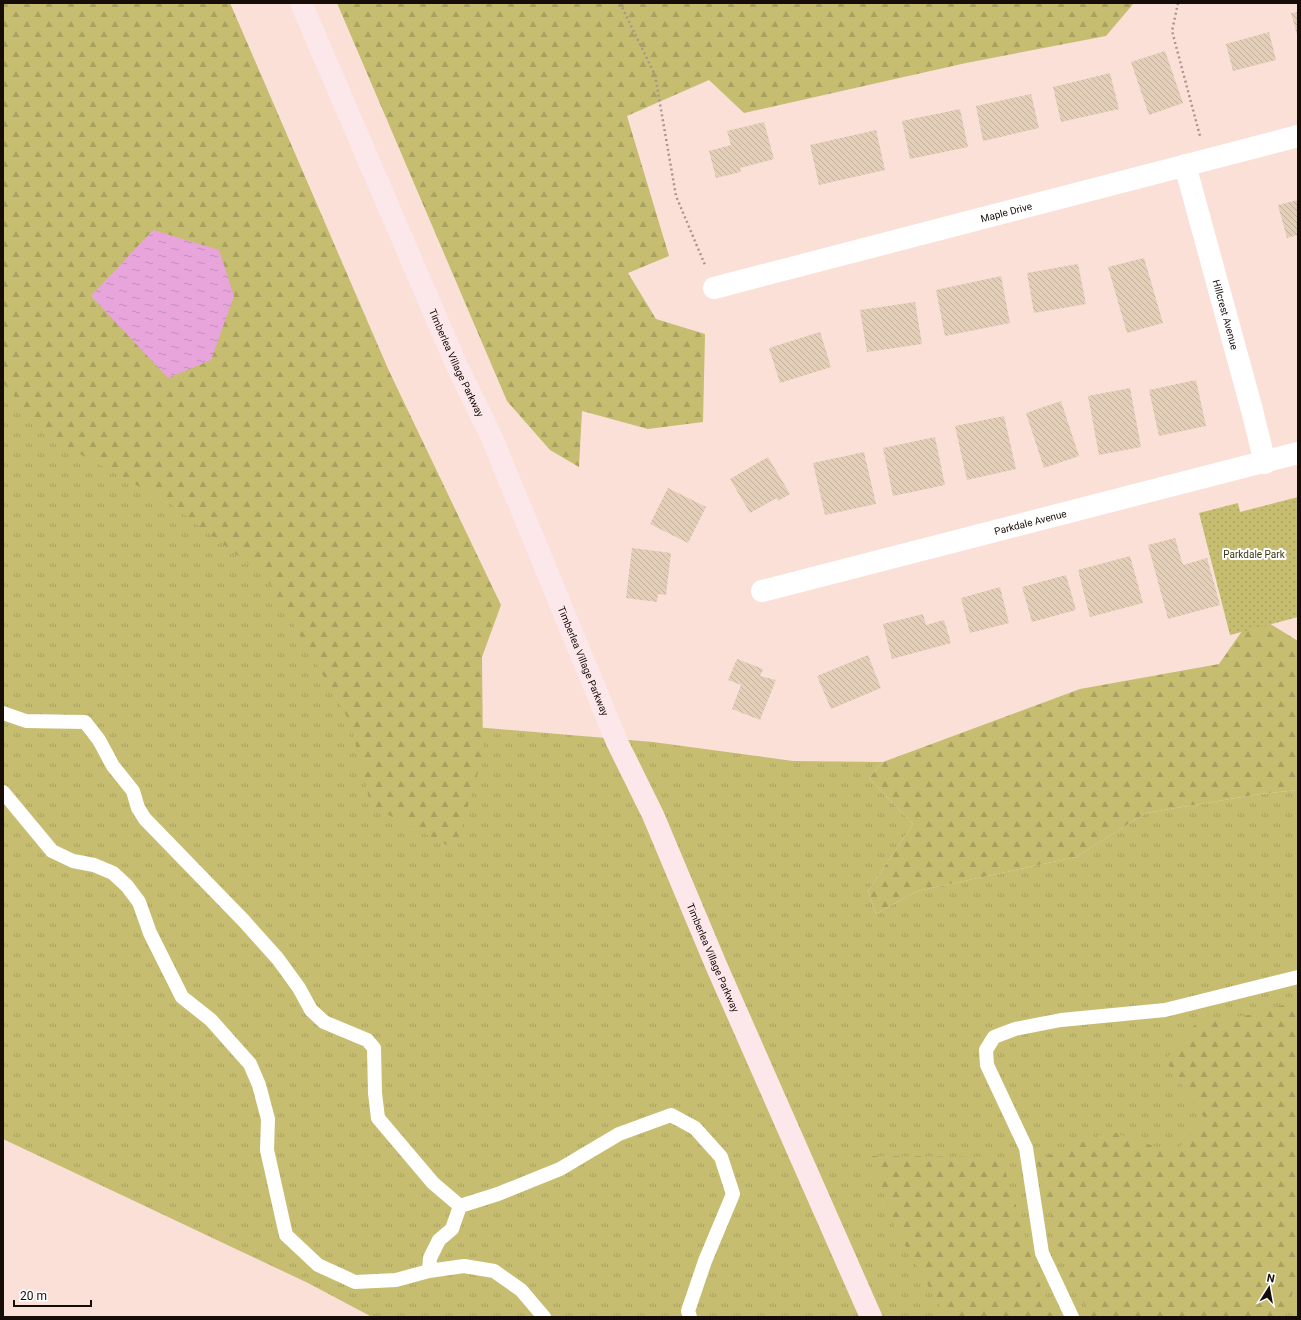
<svg xmlns="http://www.w3.org/2000/svg" width="1301" height="1320" font-family="Roboto,sans-serif">
	<style>
		.grass { fill: url(#grass-tufts) }
		.forest { fill: url(#forest-firs) }
		.park { fill: url(#park-dots) }
		.water { fill: url(#water-ripples) }
		.building { fill: url(#building-back-hatch) }
		.lines { fill: none; stroke-linecap: round; stroke-linejoin: round }
		.path { stroke: #a9958e; stroke-width: 2.5; stroke-dasharray: 2 3; stroke-linecap: butt }
		.lane { stroke: #fff; stroke-width: 14 }
		.street { stroke: #fff; stroke-width: 22 }
		.secondary { stroke: #fce7eb; stroke-width: 22 }
		.labels { text-anchor: middle; dominant-baseline: central; stroke-width: 4; stroke-linejoin: round; paint-order: stroke }
		.street-label { font-size: 10px; fill: #160c08; stroke: #fff }
		.park-label { font-size: 10px; fill: #3a3612; stroke: #fff }
	</style>
	<defs>
		<pattern id="grass-tufts" width="24" height="20" patternUnits="userSpaceOnUse"><rect width="24" height="20" fill="#c6bd70"/><path d="M3 7l-1-3M5 7V3M7 7l1-3M15 17l-1-3M17 17v-4M19 17l1-3" fill="none" stroke="#a9a160"/></pattern>
		<pattern id="forest-firs" width="22" height="20" patternUnits="userSpaceOnUse"><rect width="22" height="20" fill="#c6bd70"/><path d="M5 1l3.5 6h-7zM16 11l3.5 6h-7z" fill="#a9a160"/></pattern>
		<pattern id="park-dots" width="8" height="8" patternUnits="userSpaceOnUse"><rect width="8" height="8" fill="#c6bd70"/><path d="M2 2h.1M6 6h.1" fill="none" stroke="#a9a160" stroke-width="1.8" stroke-linecap="round"/></pattern>
		<pattern id="water-ripples" width="26" height="14" patternUnits="userSpaceOnUse"><rect width="26" height="14" fill="#e7a5db"/><path d="M2 4q2-2 4 0t4 0M15 11q2-2 4 0t4 0" fill="none" stroke="#c58dba"/></pattern>
		<pattern id="building-back-hatch" width="6" height="6" patternUnits="userSpaceOnUse"><rect width="6" height="6" fill="#e3ceb7"/><path d="M-1 5l2 2M0 0l6 6M5-1l2 2" fill="none" stroke="#c2b09c"/></pattern>
	</defs>
	<rect width="100%" height="100%" fill="#fbe0d8"/>
	<path class="grass" d="M 3,309 L 428,723 L 653,742 L 793,761 L 883,762 L 869,778 L 913,824 L 868,891 L 876,914 L 917,891 L 1076,857 L 1146,813 L 1260,794 L 1298,790 L 1298,1317 L 372,1317 L 308,1283 L 3,1139 Z"/>
	<path class="forest" d="M 3,3 L 230,3 L 389,371 L 501,605 L 482,657 L 483,756 L 455,849 L 371,806 L 350,722 L 266,577 L 169,503 L 47,436 L 3,382 Z
		M 337,3 L 1134,3 L 1106,36 L 966,63 L 744,113 L 709,80 L 627,116 L 669,256 L 628,273 L 656,319 L 705,334 L 703,422 L 648,429 L 582,411 L 579,467 L 550,450 L 507,401 Z
		M 1254,614 L 1298,641 L 1298,790 L 1260,794 L 1146,813 L 1076,857 L 917,891 L 876,914 L 868,891 L 913,824 L 869,778 L 883,762 L 1080,689 L 1219,664 Z
		M 1298,1000 L 1298,1284 L 1278,1317 L 1092,1317 L 1071,1283 L 1057,1238 L 1037,1160 L 1110,1131 L 1174,1153 L 1205,1119 L 1165,1060 L 1197,1022 L 1256,1014 Z
		M 872,1156 L 1001,1157 L 1046,1305 L 1053,1317 L 946,1317 L 894,1226 Z"/>
	<path class="park" d="M 1298,497 L 1298,617 L 1230,635 L 1199,513 L 1238,503 L 1240,512 Z"/>
	<path class="water" d="M 153,230 L 219,250 L 234,296 L 211,360 L 168,378 L 91,296 Z"/>
	<path class="building" d="M 1298,12 L 1298,38 L 1291,13 Z
		M 1269,32 L 1276,60 L 1233,71 L 1226,44 Z
		M 1165,51 L 1183,103 L 1149,115 L 1131,62 Z
		M 1110,73 L 1119,109 L 1061,122 L 1053,87 Z
		M 1031,94 L 1039,128 L 983,141 L 976,106 Z
		M 960,109 L 968,147 L 910,159 L 902,121 Z
		M 764,122 L 774,159 L 740,168 L 741,172 L 716,178 L 709,151 L 731,145 L 727,131 Z
		M 876,130 L 885,170 L 819,185 L 810,145 Z
		M 1298,200 L 1298,235 L 1287,238 L 1278,205 Z
		M 1144,258 L 1163,323 L 1127,333 L 1108,267 Z
		M 1078,264 L 1086,304 L 1034,313 L 1027,273 Z
		M 1001,276 L 1010,323 L 945,336 L 936,290 Z
		M 915,302 L 922,344 L 867,352 L 860,310 Z
		M 820,332 L 831,367 L 780,383 L 769,348 Z
		M 1196,380 L 1206,426 L 1159,436 L 1149,390 Z
		M 1130,388 L 1141,447 L 1099,455 L 1088,396 Z
		M 1061,401 L 1079,456 L 1044,468 L 1026,413 Z
		M 1004,416 L 1016,469 L 967,480 L 955,426 Z
		M 935,437 L 945,485 L 893,496 L 883,448 Z
		M 864,452 L 876,504 L 825,515 L 813,463 Z
		M 768,457 L 790,494 L 778,501 L 777,498 L 750,513 L 730,479 Z
		M 668,488 L 706,507 L 688,543 L 650,524 Z
		M 1175,538 L 1183,565 L 1207,558 L 1220,605 L 1168,619 L 1148,545 Z
		M 632,548 L 671,553 L 666,595 L 658,594 L 657,602 L 626,598 Z
		M 1130,556 L 1143,603 L 1090,617 L 1078,570 Z
		M 1066,575 L 1076,610 L 1032,622 L 1022,587 Z
		M 1000,587 L 1009,623 L 970,633 L 961,598 Z
		M 923,614 L 926,625 L 944,620 L 951,643 L 892,659 L 883,624 Z
		M 868,655 L 881,688 L 831,709 L 817,676 Z
		M 737,659 L 763,669 L 760,676 L 776,680 L 760,720 L 732,709 L 741,685 L 728,680 Z"/>
	<g class="lines">
		<path class="path" d="M 620,3 L 655,75 L 676,196 L 705,265
			M 1178,3 L 1172,31 L 1200,136"/>
		<path class="lane" d="M 3,713 L 26,721 L 85,722 L 99,740 L 113,766 L 133,791 L 138,808 L 145,819 L 244,921 L 278,959 L 299,988 L 311,1010 L 324,1022 L 367,1040 L 374,1048 L 375,1093 L 378,1118 L 433,1183 L 460,1206
			M 3,792 L 52,851 L 73,861 L 94,865 L 113,873 L 127,886 L 139,902 L 150,933 L 182,997 L 211,1020 L 250,1064 L 259,1085 L 268,1119 L 267,1150 L 286,1235 L 318,1265 L 355,1282 L 396,1280 L 429,1271 L 464,1266 L 494,1271 L 521,1290 L 544,1317
			M 429,1271 L 430,1258 L 439,1240 L 452,1229 L 460,1206 L 498,1194 L 560,1169 L 619,1134 L 671,1115 L 695,1128 L 721,1157 L 733,1194 L 705,1261 L 688,1311 L 690,1317
			M 1072,1317 L 1042,1253 L 1026,1148 L 987,1065 L 986,1050 L 994,1037 L 1015,1029 L 1061,1020 L 1165,1010 L 1298,977"/>
		<g class="street">
			<path id="s1" d="M 1185,165 L 1252,410 L 1265,463"/>
			<path id="s2" d="M 714,288 L 1298,136"/>
			<path id="s3" d="M 762,591 L 1298,453"/>
		</g>
		<path class="secondary" id="s4" d="M 301,3 L 456,364 L 492,438 L 617,742 L 653,815 L 716,965 L 871,1317"/>
	</g>
	<g class="labels">
		<g class="street-label">
			<text stroke="none"><textPath href="#s2" startOffset="302">Maple Drive</textPath></text>
			<text stroke="none"><textPath href="#s1" startOffset="155">Hillcrest Avenue</textPath></text>
			<text stroke="none"><textPath href="#s4" startOffset="392">Timberlea Village Parkway</textPath></text>
			<text stroke="none"><textPath href="#s3" startOffset="277">Parkdale Avenue</textPath></text>
			<text stroke="none"><textPath href="#s4" startOffset="716">Timberlea Village Parkway</textPath></text>
			<text stroke="none"><textPath href="#s4" startOffset="1040">Timberlea Village Parkway</textPath></text>
		</g>
		<g class="park-label">
			<text x="1254" y="554">Parkdale Park</text>
		</g>
	</g>
	<rect width="1301" height="1320" fill="none" stroke="#160c08" stroke-width="8"/>
	<g transform="translate(1269 1288) rotate(11)" stroke="#ffffff" stroke-width="3" paint-order="stroke">
	<path d="M0-3L7 15L0 10L-7 15Z" fill="#160c08"/>
	<text y="-6" font-size="11" font-weight="bold" text-anchor="middle" fill="#160c08">N</text>
	</g>
	<path d="M14 1300v6h77v-6" fill="none" stroke="#160c08" stroke-width="2"/>
	<text x="20" y="1300" font-size="12" fill="#160c08" stroke="#ffffff" stroke-width="3" paint-order="stroke">20 m</text>
</svg>
